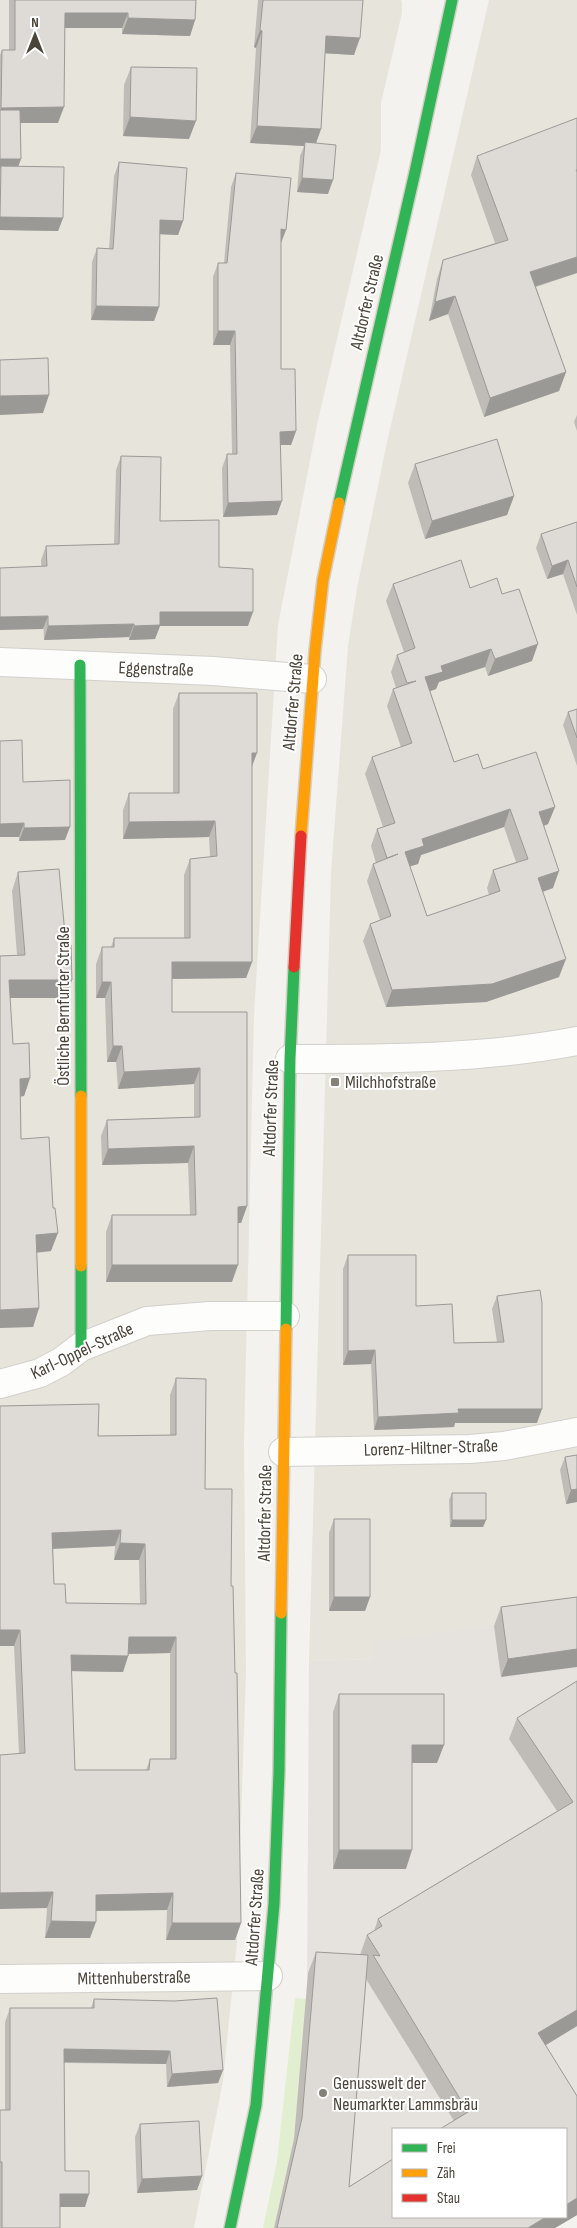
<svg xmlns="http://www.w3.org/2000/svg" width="577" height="2228" font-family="'Sofia Sans Condensed',sans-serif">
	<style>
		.residential { fill: #e7e4dc }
		.industrial { fill: #e6e2de; fill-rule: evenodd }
		.green { fill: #e1eecf }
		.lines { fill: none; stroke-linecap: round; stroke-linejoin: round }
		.street-casing { stroke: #d2d0cb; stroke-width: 30 }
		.fast-casing { stroke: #d3cfc5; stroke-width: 14 }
		.slow-casing { stroke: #d3cfc5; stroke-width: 14 }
		.jam-casing { stroke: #d3cfc5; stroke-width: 14 }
		.street { stroke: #fdfdfc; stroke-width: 28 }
		.fast { stroke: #30b455; stroke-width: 11 }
		.slow { stroke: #ff9f0a; stroke-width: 11 }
		.jam { stroke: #e5322d; stroke-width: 11 }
		.wall { fill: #bfbcb8; fill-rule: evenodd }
		.shaded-wall { fill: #9b9996 }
		.building { fill: #dedbd6; stroke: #9b9996; fill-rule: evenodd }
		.poi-dot { fill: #868178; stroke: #fff; stroke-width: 2 }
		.labels { text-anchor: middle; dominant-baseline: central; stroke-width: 4; stroke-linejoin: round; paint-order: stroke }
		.street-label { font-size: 18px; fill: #4b4439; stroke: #fff }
		.poi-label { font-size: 18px; fill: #4b4439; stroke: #fff; text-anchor: start }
	</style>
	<rect width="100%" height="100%" fill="#f4f2ee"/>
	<path class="residential" d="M 0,0 L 401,0 L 402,3 L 402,13 L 381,103 L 381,150 L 317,425 L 278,625 L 254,1016 L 244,1441 L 246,1673 L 237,1942 L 223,2081 L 194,2228 L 0,2228 Z
		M 489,0 L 577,0 L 577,1612 L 374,1643 L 374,1659 L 309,1661 L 331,872 L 348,646 L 357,588 L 387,442 Z"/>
	<path class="industrial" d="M 577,1612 L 577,2215 L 555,2228 L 274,2228 L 307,1999 L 309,1661 L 373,1659 L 374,1642 ZM 393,2129 L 566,2129 L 566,2217 L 393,2217 Z"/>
	<path class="green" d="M 295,1998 L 307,1999 L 294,2139 L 274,2228 L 263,2228 L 277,2161 Z"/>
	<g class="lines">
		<g class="street-casing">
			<path id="street" d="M 0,662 L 213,671 L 312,679
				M 290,1059 C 386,1059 482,1059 577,1041
				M 0,1384 L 40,1373 L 61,1362 L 81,1347 L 147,1321 L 210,1316 L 285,1316
				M 283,1452 L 470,1449 L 504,1446 L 577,1432
				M 0,1979 L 268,1976"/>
		</g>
		<g class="fast-casing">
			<path id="fast" d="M 339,503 L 415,172 L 452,0
				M 80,665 L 81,1096
				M 81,1266 L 81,1347
				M 286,1329 L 290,1059 L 294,967
				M 230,2228 L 256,2105 L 274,1904 L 279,1772 L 281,1613"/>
		</g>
		<g class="slow-casing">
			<path id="slow" d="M 301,836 L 315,651 L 323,580 L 339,503
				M 81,1096 L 81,1266
				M 281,1613 L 286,1329"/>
		</g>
		<g class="jam-casing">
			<path id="jam" d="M 294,967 L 301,836"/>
		</g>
		<use href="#street" class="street"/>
		<use href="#fast" class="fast"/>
		<use href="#slow" class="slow"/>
		<use href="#jam" class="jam"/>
	</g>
	<path class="wall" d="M 9,0 L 196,0 L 195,20 L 190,36 L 122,34 L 122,28 L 65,28 L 58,123 L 20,123 L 21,159 L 18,167 L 63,218 L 58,231 L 0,230 L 0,55 L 2,50 L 9,50 Z
		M 258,0 L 363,0 L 354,55 L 325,53 L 321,129 L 316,143 L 328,194 L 297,192 L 300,156 L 304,146 L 250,143 L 256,48 L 254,47 Z
		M 131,67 L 189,139 L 123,136 L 124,85 Z
		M 477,156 L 577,273 L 536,287 L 566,372 L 559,391 L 484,417 L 448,314 L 429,321 L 437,279 L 443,260 L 495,243 L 471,175 Z
		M 119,162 L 183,221 L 178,235 L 160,234 L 159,307 L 154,321 L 91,320 L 92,262 L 97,248 L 109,249 L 114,176 Z
		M 236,173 L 281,242 L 281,369 L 296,431 L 291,445 L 280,445 L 277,515 L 223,517 L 222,468 L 227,454 L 232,454 L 230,345 L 213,345 L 213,277 L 218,263 L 224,263 L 231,187 Z
		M 577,415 L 577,431 L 574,422 Z
		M 121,456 L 160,521 L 219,567 L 248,626 L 160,626 L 155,639 L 129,640 L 129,637 L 44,640 L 41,560 L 46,546 L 114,544 L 116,470 Z
		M 415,464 L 514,496 L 507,515 L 425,539 L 408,483 Z
		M 577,522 L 577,615 L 563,574 L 547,579 L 536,548 L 541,534 Z
		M 393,584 L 470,588 L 502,594 L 532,661 L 488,676 L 485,667 L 439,682 L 436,689 L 430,691 L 454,762 L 483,769 L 555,807 L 548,824 L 544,826 L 553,888 L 542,892 L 559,977 L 486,1002 L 386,1007 L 363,941 L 370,924 L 380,920 L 367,881 L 373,864 L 376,863 L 371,846 L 377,829 L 383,827 L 365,774 L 372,757 L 401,747 L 387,706 L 393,689 L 396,688 L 391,672 L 397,655 L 404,652 L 386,601 ZM 504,827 L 516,862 L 493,870 L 487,888 L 489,895 L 427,916 L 410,866 L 418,864 L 421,855 Z
		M 179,693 L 252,768 L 252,962 L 246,978 L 172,979 L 172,1012 L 247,1012 L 247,1206 L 241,1223 L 238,1223 L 232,1282 L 106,1282 L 106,1232 L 112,1215 L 190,1215 L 188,1163 L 102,1165 L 101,1136 L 107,1120 L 194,1117 L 194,1084 L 118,1089 L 116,1062 L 107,1062 L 105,998 L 96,998 L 96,964 L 102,947 L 111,947 L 114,938 L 184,938 L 184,875 L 190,859 L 210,857 L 209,837 L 123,839 L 123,810 L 129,793 L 173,793 L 173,709 Z
		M 577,709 L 577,766 L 563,725 L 568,712 Z
		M 0,741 L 23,782 L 65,840 L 19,841 L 19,837 L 0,837 Z
		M 18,872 L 65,998 L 10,998 L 13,1044 L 30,1078 L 24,1096 L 20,1097 L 21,1139 L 51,1251 L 37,1253 L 39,1308 L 33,1327 L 0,956 L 17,955 L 12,891 Z
		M 348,1255 L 416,1306 L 454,1343 L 497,1342 L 492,1309 L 497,1296 L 537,1423 L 455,1423 L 454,1427 L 374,1430 L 371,1364 L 343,1365 L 343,1269 Z
		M 176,1378 L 231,1586 L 241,1923 L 235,1940 L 166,1940 L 167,1910 L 96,1911 L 90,1938 L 45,1938 L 47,1908 L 19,1754 L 14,1646 L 0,1646 L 0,1406 L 98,1436 L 170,1435 L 170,1395 ZM 115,1546 L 114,1560 L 139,1560 L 140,1604 L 66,1603 L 54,1584 L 53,1549 ZM 170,1653 L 170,1759 L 150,1759 L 146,1770 L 75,1770 L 71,1671 L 123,1672 L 129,1654 Z
		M 565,1457 L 577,1502 L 566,1504 L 560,1470 Z
		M 452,1493 L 486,1520 L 483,1527 L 450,1527 L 449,1500 Z
		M 334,1519 L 370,1597 L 365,1611 L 329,1611 L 329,1533 Z
		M 577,1597 L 501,1677 L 494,1626 L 501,1607 Z
		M 577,1681 L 577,2026 L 546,2045 L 577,2215 L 555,2228 L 274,2228 L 294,2139 L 308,1973 L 316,1952 L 360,1955 L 367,1935 L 374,1931 L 378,1919 L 557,1811 L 509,1739 L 517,1718 ZM 366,1979 L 454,2121 L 349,2187 Z
		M 339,1694 L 437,1763 L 412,1763 L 406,1869 L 333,1869 L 333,1712 Z
		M 94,1999 L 223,2070 L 218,2083 L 167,2087 L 166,2064 L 64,2063 L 65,2171 L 85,2207 L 60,2207 L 60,2228 L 0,2228 L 0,2110 L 5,2110 L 5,2022 L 10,2008 L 91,2008 Z
		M 140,2124 L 202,2176 L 197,2190 L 137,2193 L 135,2137 Z"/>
	<path class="shaded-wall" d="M 65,13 L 128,13 L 122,28 L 60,28 Z
		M 128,18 L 195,20 L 190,36 L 122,34 Z
		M 260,30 L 262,31 L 256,48 L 254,47 Z
		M 326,36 L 360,38 L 354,55 L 320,53 Z
		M 64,107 L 58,123 L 0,123 L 0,111 L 1,108 Z
		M 130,117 L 196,121 L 189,139 L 123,136 Z
		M 257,126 L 321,129 L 315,146 L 305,142 L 304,146 L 250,143 Z
		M 0,159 L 21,159 L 16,172 L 1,166 L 0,170 Z
		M 302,178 L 333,180 L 328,194 L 297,192 Z
		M 0,217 L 63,218 L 58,231 L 0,230 Z
		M 160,220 L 183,221 L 178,235 L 155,234 Z
		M 281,229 L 286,230 L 281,243 Z
		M 577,257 L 577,273 L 524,290 L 530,272 Z
		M 455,296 L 448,314 L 429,321 L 435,302 Z
		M 96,306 L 159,307 L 154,321 L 91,320 Z
		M 218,331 L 235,331 L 230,345 L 213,345 Z
		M 566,372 L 559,391 L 484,417 L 490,398 Z
		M 49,395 L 43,413 L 0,415 L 0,396 Z
		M 296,431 L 291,445 L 275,445 L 280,432 Z
		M 514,496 L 507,515 L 425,539 L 432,521 Z
		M 282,501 L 277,515 L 223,517 L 228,503 Z
		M 568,560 L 563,574 L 547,579 L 552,566 Z
		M 160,612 L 253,612 L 248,626 L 160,626 L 155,639 L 129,640 L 134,626 Z
		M 48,616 L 43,629 L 0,630 L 0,617 Z
		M 134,624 L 129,637 L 44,640 L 48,626 Z
		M 538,644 L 532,661 L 488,676 L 495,659 Z
		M 491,649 L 485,667 L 439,682 L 436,689 L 419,695 L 425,677 L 441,666 Z
		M 252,753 L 257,753 L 251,769 Z
		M 555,807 L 548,824 L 532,830 L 539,812 Z
		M 510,809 L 504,827 L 421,855 L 418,864 L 398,870 L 405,852 L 422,839 Z
		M 215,821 L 209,837 L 123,839 L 129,822 Z
		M 24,823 L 19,837 L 0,837 L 0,824 Z
		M 70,827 L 65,840 L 19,841 L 24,828 Z
		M 559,871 L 553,888 L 531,896 L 538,878 Z
		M 566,959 L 559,977 L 486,1002 L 386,1007 L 392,990 Z
		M 172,962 L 252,962 L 246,978 L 166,979 Z
		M 9,980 L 72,980 L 65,998 L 2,998 Z
		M 102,982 L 111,982 L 105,998 L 96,998 Z
		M 113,1046 L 122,1046 L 116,1062 L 107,1062 Z
		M 200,1068 L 194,1084 L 118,1089 L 124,1072 Z
		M 30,1078 L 24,1096 L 13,1097 L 20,1079 Z
		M 194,1146 L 188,1163 L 102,1165 L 108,1149 Z
		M 247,1206 L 241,1223 L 232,1223 L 238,1207 Z
		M 58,1233 L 51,1251 L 29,1253 L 36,1235 Z
		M 112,1265 L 238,1265 L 232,1282 L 106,1282 Z
		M 39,1308 L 33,1327 L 0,1328 L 0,1310 Z
		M 375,1350 L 371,1364 L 343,1365 L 348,1351 Z
		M 458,1409 L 542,1409 L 537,1423 L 455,1423 L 454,1427 L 374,1430 L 378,1417 Z
		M 577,1489 L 577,1502 L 566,1504 L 571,1490 Z
		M 452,1520 L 486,1520 L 483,1527 L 450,1527 Z
		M 121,1530 L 115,1546 L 47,1549 L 52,1533 Z
		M 120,1543 L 145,1544 L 139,1560 L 114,1560 Z
		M 334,1597 L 370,1597 L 365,1611 L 329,1611 Z
		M 0,1630 L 20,1630 L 14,1646 L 0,1646 Z
		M 129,1637 L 176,1637 L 170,1653 L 123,1654 Z
		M 577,1649 L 577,1667 L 501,1677 L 508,1659 Z
		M 71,1655 L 128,1656 L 123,1672 L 65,1671 Z
		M 412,1745 L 444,1745 L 437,1763 L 406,1763 Z
		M 339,1850 L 412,1850 L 406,1869 L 333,1869 Z
		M 53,1892 L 47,1908 L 0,1909 L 0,1893 Z
		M 173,1893 L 167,1910 L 90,1911 L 96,1895 Z
		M 51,1921 L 96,1922 L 90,1938 L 45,1938 Z
		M 172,1923 L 241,1923 L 235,1940 L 166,1940 Z
		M 577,2010 L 577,2026 L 531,2054 L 538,2033 Z
		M 64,2049 L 170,2051 L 166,2064 L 59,2062 Z
		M 223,2070 L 218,2083 L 167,2087 L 172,2074 Z
		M 202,2176 L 197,2190 L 137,2193 L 142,2179 Z
		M 60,2194 L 89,2194 L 85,2207 L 55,2207 Z
		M 577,2198 L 577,2215 L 555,2228 L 528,2228 L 546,2217 L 566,2217 L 566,2205 Z"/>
	<path class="building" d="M 15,0 L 196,0 L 195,20 L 128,18 L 128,13 L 65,13 L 64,107 L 1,108 L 2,50 L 15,50 Z
		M 263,0 L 363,0 L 360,38 L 326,36 L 321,129 L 257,126 L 262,31 L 260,30 Z
		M 131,67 L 197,68 L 196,121 L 130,117 Z
		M 0,110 L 20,110 L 21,159 L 0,159 Z
		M 577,118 L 577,170 L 576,170 L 577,172 L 577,257 L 530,272 L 566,372 L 490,398 L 455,296 L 435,302 L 443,260 L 508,240 L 477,156 Z
		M 305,142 L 336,145 L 333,180 L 302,178 Z
		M 119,162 L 187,168 L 183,221 L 160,220 L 159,307 L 96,306 L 97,248 L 113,249 Z
		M 1,166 L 64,167 L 63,218 L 0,217 Z
		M 236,173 L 291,178 L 286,230 L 281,229 L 281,369 L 295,369 L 296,431 L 280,432 L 282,501 L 228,503 L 227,454 L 237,454 L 235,331 L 218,331 L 218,263 L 227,263 Z
		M 48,358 L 49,395 L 0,396 L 0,360 Z
		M 497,439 L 514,496 L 432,521 L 415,464 Z
		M 121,456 L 161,457 L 160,521 L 219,520 L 219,567 L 253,569 L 253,612 L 160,612 L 160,625 L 134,626 L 134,624 L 48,626 L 48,616 L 0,617 L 0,568 L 47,566 L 46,546 L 119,544 Z
		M 577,522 L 577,587 L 568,560 L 552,566 L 541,534 Z
		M 461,560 L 470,588 L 497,578 L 502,594 L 519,589 L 538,644 L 495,659 L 491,649 L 441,666 L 443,672 L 425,677 L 454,762 L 478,754 L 483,769 L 536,752 L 555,807 L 539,812 L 559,871 L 538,878 L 566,959 L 492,984 L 392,990 L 370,924 L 391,916 L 373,864 L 398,854 L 387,858 L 377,829 L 395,823 L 372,757 L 412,743 L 393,689 L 416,681 L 407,683 L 397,655 L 415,648 L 393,584 ZM 510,809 L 528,859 L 493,870 L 500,891 L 427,916 L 405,852 L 424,846 L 422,839 Z
		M 179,693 L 257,693 L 257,753 L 252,753 L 252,962 L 172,962 L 172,1012 L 247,1012 L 247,1206 L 238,1207 L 238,1265 L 112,1265 L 112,1215 L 196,1215 L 194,1146 L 108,1149 L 107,1120 L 200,1117 L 200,1068 L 124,1072 L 122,1046 L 113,1046 L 111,982 L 102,982 L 102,947 L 114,947 L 114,938 L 190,938 L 190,859 L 217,856 L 215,821 L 129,822 L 129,793 L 179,793 Z
		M 577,709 L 577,738 L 568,712 Z
		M 22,740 L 23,782 L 70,780 L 70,827 L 24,828 L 24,823 L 0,824 L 0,741 Z
		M 59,869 L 66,945 L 71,945 L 72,980 L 9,980 L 13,1044 L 29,1043 L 30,1078 L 20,1079 L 21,1139 L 49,1137 L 53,1208 L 55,1208 L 58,1233 L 36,1235 L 39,1308 L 0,1310 L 0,956 L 25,955 L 18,872 Z
		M 348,1255 L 416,1255 L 416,1306 L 452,1304 L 454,1343 L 504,1342 L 497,1296 L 540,1290 L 542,1303 L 542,1409 L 458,1409 L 459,1413 L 378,1417 L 375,1350 L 348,1351 Z
		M 176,1378 L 206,1379 L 205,1489 L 232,1489 L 231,1586 L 233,1586 L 235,1673 L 237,1673 L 241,1923 L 172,1923 L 173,1893 L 96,1895 L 96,1922 L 51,1921 L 53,1892 L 0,1893 L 0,1755 L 25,1753 L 20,1630 L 0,1630 L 0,1406 L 99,1404 L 98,1436 L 176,1435 ZM 121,1530 L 120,1543 L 145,1544 L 146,1604 L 66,1603 L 65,1584 L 54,1584 L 52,1533 ZM 129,1637 L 176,1637 L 176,1759 L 150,1759 L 149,1770 L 75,1770 L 71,1655 L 128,1656 Z
		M 577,1455 L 577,1489 L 571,1490 L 565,1457 Z
		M 452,1493 L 486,1493 L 486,1520 L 452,1520 Z
		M 334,1519 L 370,1519 L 370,1597 L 334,1597 Z
		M 577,1597 L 577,1649 L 508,1659 L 501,1607 Z
		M 577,1681 L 577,2010 L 538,2033 L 577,2096 L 577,2198 L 566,2205 L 566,2129 L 440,2129 L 468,2112 L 373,1955 L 380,1956 L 367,1935 L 382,1926 L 378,1919 L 573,1802 L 517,1718 Z
		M 339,1694 L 444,1694 L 444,1745 L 412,1745 L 412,1850 L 339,1850 Z
		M 316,1952 L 368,1955 L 349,2187 L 393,2159 L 393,2217 L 546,2217 L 528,2228 L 277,2228 L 302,2118 Z
		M 217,1998 L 223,2070 L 172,2074 L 170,2051 L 64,2049 L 65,2171 L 89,2171 L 89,2194 L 60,2194 L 60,2228 L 2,2228 L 2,2162 L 0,2162 L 0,2110 L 10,2110 L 10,2008 L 94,2008 L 94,1999 L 174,2001 Z
		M 199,2121 L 202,2176 L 142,2179 L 140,2124 Z"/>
	<g class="poi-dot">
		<rect x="330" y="1077" width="10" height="10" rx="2.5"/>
		<circle cx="323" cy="2093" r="5"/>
	</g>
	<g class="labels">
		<g class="street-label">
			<text transform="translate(367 302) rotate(-77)">Altdorfer Straße</text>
			<text transform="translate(156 669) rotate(2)">Eggenstraße</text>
			<text transform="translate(293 702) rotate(-85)">Altdorfer Straße</text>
			<text transform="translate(63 1006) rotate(-90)">Östliche Bernfurter Straße</text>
			<text transform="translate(271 1108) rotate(-88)">Altdorfer Straße</text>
			<text transform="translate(82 1351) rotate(-25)">Karl-Oppel-Straße</text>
			<text transform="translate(431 1448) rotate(-2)">Lorenz-Hiltner-Straße</text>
			<text transform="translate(265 1513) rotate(-89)">Altdorfer Straße</text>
			<text transform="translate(255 1917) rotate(-86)">Altdorfer Straße</text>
			<text transform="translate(134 1978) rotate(-1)">Mittenhuberstraße</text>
		</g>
		<g class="poi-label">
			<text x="345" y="1082">Milchhofstraße</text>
			<text x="333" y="2083">Genusswelt der<tspan x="333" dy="21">Neumarkter Lammsbräu</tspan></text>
		</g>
	</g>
	<rect x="392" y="2128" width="175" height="90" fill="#ffffff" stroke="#b7b4b0"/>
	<rect x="402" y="2144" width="25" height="8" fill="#30b455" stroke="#b7b4b0"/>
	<text x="437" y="2153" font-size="15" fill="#4b4439">Frei</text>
	<rect x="402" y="2169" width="25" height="8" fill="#ff9f0a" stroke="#b7b4b0"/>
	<text x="437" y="2178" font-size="15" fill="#4b4439">Zäh</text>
	<rect x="402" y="2194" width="25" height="8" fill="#e5322d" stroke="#b7b4b0"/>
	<text x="437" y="2203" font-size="15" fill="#4b4439">Stau</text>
	<g transform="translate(35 35)" stroke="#ffffff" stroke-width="4" paint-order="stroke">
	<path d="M0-4L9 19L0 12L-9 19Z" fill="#4b4439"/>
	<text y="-8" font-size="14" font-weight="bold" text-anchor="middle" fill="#4b4439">N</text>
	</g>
</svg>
